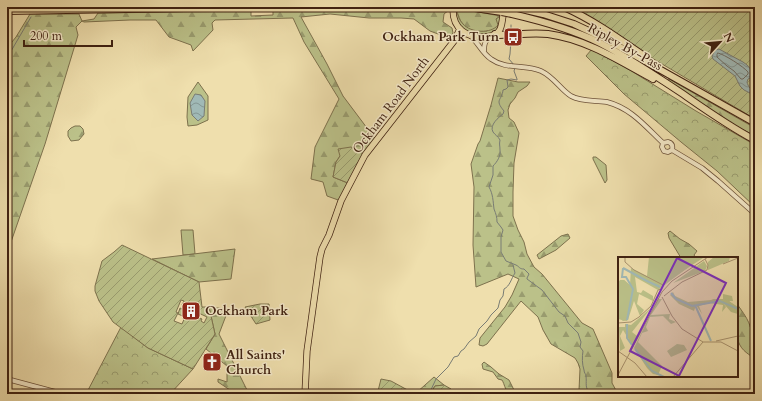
<svg xmlns="http://www.w3.org/2000/svg" width="762" height="401" font-family="Cardo,serif">
	<style>
		.grass { fill: #bbc189; stroke: #7d714d }
		.forest { fill: url(#forest-firs); stroke: #7d714d }
		.park { fill: url(#park-crowns); stroke: #7d714d }
		.garden { fill: url(#garden-furrows); stroke: #7d714d; fill-rule: evenodd }
		.water { fill: url(#water-waves); stroke: #797c74 }
		.lines { fill: none; stroke-linecap: round; stroke-linejoin: round }
		.shore { stroke: #706d64; stroke-width: 1 }
		.stream { stroke: #797c74; stroke-width: 1 }
		.minor-casing { stroke: #6b5038; stroke-width: 5.5 }
		.major-casing { stroke: #3f2111; stroke-width: 7 }
		.highway-casing { stroke: #3f2111; stroke-width: 8 }
		.minor { stroke: #f5eaca; stroke-width: 4 }
		.major { stroke: #efdfad; stroke-width: 5.5 }
		.highway { stroke: #efdfad; stroke-width: 6 }
		.highway-bridge-casing { stroke: #3f2111; stroke-width: 8; stroke-linecap: butt }
		.highway-bridge { stroke: #efdfad; stroke-width: 6 }
		.labels { text-anchor: middle; dominant-baseline: central; stroke-width: 3; stroke-linejoin: round; paint-order: stroke }
		.poi-label { font-size: 13px; font-weight: bold; fill: #3f2111; stroke: #f5eaca; text-anchor: start }
		.street-label { font-size: 13px; fill: #3f2111; stroke: #f5eaca }
		.inset-river { fill: none; stroke: #a0b9b6; stroke-width: 2 }
		.inset-road { fill: none; stroke: #a9936f; stroke-width: 1 }
		.view { fill: #7b2cbf; fill-opacity: 0.15; stroke: #7b2cbf; stroke-width: 2 }
		.inset-edge { fill: none; stroke: #3f2111; stroke-width: 2 }
	</style>
	<defs>
		<pattern id="forest-firs" width="22" height="20" patternUnits="userSpaceOnUse"><rect width="22" height="20" fill="#bbc189"/><path d="M5 1l3.5 6h-7zM16 11l3.5 6h-7z" fill="#999c6f"/></pattern>
		<pattern id="park-crowns" width="20" height="18" patternUnits="userSpaceOnUse"><rect width="20" height="18" fill="#bbc189"/><path d="M2 6a3 3 0 1 1 6 0M12 15a3 3 0 1 1 6 0" fill="none" stroke="#999c6f"/></pattern>
		<pattern id="garden-furrows" width="10" height="10" patternUnits="userSpaceOnUse"><rect width="10" height="10" fill="#bbc189"/><path d="M-1 1l2-2M0 10L10 0M9 11l2-2" fill="none" stroke="#999c6f"/></pattern>
		<pattern id="water-waves" width="16" height="10" patternUnits="userSpaceOnUse"><rect width="16" height="10" fill="#a0b9b6"/><path d="M0 5q4-4 8 0t8 0" fill="none" stroke="#849693"/></pattern>
	</defs>
	<rect width="100%" height="100%" fill="#efdfad"/>
	<filter id="stains"><feTurbulence type="fractalNoise" baseFrequency=".005" numOctaves="4"/><feColorMatrix values="0 0 0 0 .2 0 0 0 0 .09 0 0 0 0 .02 0 0 0 .5 -.17"/></filter>
	<radialGradient id="worn" r=".72"><stop offset=".6" stop-color="#630" stop-opacity="0"/><stop offset="1" stop-color="#630" stop-opacity=".3"/></radialGradient>
	<path class="grass" d="M 454,10 L 456,10 C 458,14 458,17 460,20 C 466,29 477,31 487,31 L 496,19 L 500,16 L 502,16 L 499,29 L 493,33 L 483,35 L 468,33 L 459,26 Z
		M 198,82 L 208,96 L 208,120 L 197,125 L 188,126 L 187,117 L 188,97 Z
		M 593,157 L 596,157 L 606,165 L 607,180 L 605,183 L 593,159 Z
		M 181,230 L 193,230 L 195,254 L 183,255 Z"/>
	<path class="forest" d="M 413,8 L 432,8 L 449,10 L 444,14 L 443,22 L 452,28 L 453,33 L 449,38 L 430,31 L 414,19 L 401,18 L 369,18 L 330,14 L 301,17 L 327,64 L 343,96 L 376,140 L 365,155 L 340,156 L 336,162 L 333,177 L 350,184 L 341,201 L 327,196 L 323,182 L 311,179 L 315,147 L 339,99 L 304,42 L 293,18 L 215,20 L 212,23 L 213,30 L 193,51 L 191,45 L 169,37 L 156,20 L 130,20 L 84,22 L 82,21 L 76,27 L 78,35 L 45,144 L 11,242 L 11,254 L 7,261 L 7,48 L 16,37 L 30,14 L 79,14 L 82,21 L 94,19 L 98,13 L 251,11 L 251,16 L 273,15 L 273,11 Z
		M 456,10 L 474,11 L 500,16 L 496,19 L 498,25 C 491,34 471,33 463,24 C 459,20 459,15 456,10 Z
		M 498,78 L 518,82 L 530,82 L 527,86 L 518,92 L 515,98 L 510,104 L 508,110 L 509,118 L 514,122 L 519,133 L 514,163 L 513,192 L 513,216 L 518,230 L 524,242 L 527,254 L 534,267 L 542,274 L 582,323 L 593,329 L 612,373 L 612,383 L 618,394 L 582,394 L 579,390 L 580,369 L 578,363 L 575,358 L 551,344 L 543,330 L 538,317 L 521,301 L 487,344 L 483,346 L 479,345 L 480,338 L 505,307 L 512,295 L 519,279 L 508,274 L 476,287 L 473,245 L 474,187 L 471,164 L 478,144 L 480,141 L 491,105 Z
		M 669,79 L 755,128 L 755,136 L 728,122 L 692,98 L 668,81 Z
		M 75,126 L 80,126 L 83,129 L 84,134 L 79,140 L 71,141 L 68,136 L 68,131 L 71,128 Z
		M 670,231 L 680,239 L 689,244 L 697,251 L 694,255 L 696,258 L 681,258 L 669,238 L 668,233 Z
		M 568,234 L 570,238 L 556,250 L 539,259 L 537,255 L 561,236 Z
		M 235,249 L 231,279 L 199,282 L 152,259 Z
		M 737,304 C 747,318 754,327 751,344 L 755,347 L 755,359 C 746,352 740,350 737,337 Z
		M 209,307 L 226,309 L 227,313 L 219,334 L 249,394 L 236,394 L 218,382 L 218,379 L 227,382 L 227,374 L 229,369 L 227,366 L 206,349 L 215,334 Z
		M 484,362 L 491,367 L 499,374 L 509,380 L 516,394 L 509,393 C 504,388 505,385 502,380 L 498,379 L 493,372 L 483,369 L 482,364 Z
		M 434,377 L 444,385 L 435,386 L 430,394 L 416,393 Z"/>
	<path class="park" d="M 592,49 L 633,72 L 696,111 L 755,145 L 755,207 L 717,171 L 681,142 L 624,94 L 586,56 Z
		M 121,327 L 148,348 L 193,369 L 170,394 L 86,394 Z"/>
	<path class="garden" d="M 571,7 L 755,7 L 755,119 L 657,61 L 637,49 L 595,20 Z
		M 351,147 L 363,154 L 348,183 L 333,177 L 336,162 L 340,156 L 338,149 Z
		M 122,245 L 199,282 L 202,307 L 209,307 L 215,334 C 208,346 200,357 193,369 L 148,348 L 113,322 L 99,301 L 95,291 L 95,286 L 102,261 L 114,252 ZM 181,300 L 184,301 L 182,305 L 207,317 L 204,323 L 201,321 L 202,319 L 190,314 L 189,316 L 186,315 L 188,310 L 183,308 L 182,309 L 180,308 L 178,314 L 185,317 L 182,324 L 174,321 L 178,313 L 176,312 Z
		M 260,304 L 269,304 L 270,320 L 256,324 L 245,307 Z
		M 381,379 L 391,381 L 415,394 L 375,394 L 378,391 Z
		M 444,385 L 451,389 L 447,394 L 430,394 L 435,386 Z"/>
	<path class="water" d="M 719,49 L 743,62 L 747,65 L 754,73 L 755,75 L 755,81 L 750,78 L 748,79 L 747,82 C 748,86 750,90 755,90 L 755,93 L 750,93 L 744,90 L 740,86 L 735,76 L 713,59 L 712,56 L 715,50 Z
		M 195,94 L 201,95 L 205,101 L 204,116 L 198,121 L 192,115 L 190,103 Z"/>
	<g class="lines">
		<path class="shore" d="M 718,53 C 724,54 744,67 748,72 L 748,74 L 743,79 L 741,79 L 734,71 L 727,66 L 717,57 L 717,55 Z"/>
		<path class="stream" d="M 511,30 L 511,25
			M 511,40 L 510,54 L 509,59 L 514,65
			M 7,58 L 31,17
			M 515,68 L 514,71 L 517,79 L 517,80 L 511,79 L 507,80 L 508,87 L 506,89 L 503,90 C 502,101 494,99 504,111 L 503,114 C 499,117 489,125 493,132 C 495,135 498,136 500,140 C 499,145 500,145 500,150 C 501,156 497,162 493,166 L 493,175 L 489,187 C 493,194 493,201 494,209 C 496,214 497,217 497,222 L 501,227 L 503,230 L 501,237 L 501,252 L 506,261 C 509,262 513,264 516,265 C 520,267 519,269 524,269 L 529,274 L 527,278 L 527,279 L 542,290 L 559,312 L 565,316 L 568,323 L 578,333 L 581,342 L 580,347 L 583,351 C 582,357 582,364 584,370 C 584,373 586,374 586,376 C 587,384 584,388 591,394
			M 429,394 L 436,379 L 448,367 L 454,357 L 458,356 L 461,351 L 464,349 L 469,342 L 476,336 L 479,329 L 487,321 L 491,315 L 498,308 L 500,300 L 503,296 L 504,289 C 510,286 511,279 515,273 L 513,265"/>
		<g class="minor-casing">
			<path id="minor" d="M 471,36 C 478,43 483,54 491,59 C 506,70 525,64 541,71 C 554,77 561,90 571,96 C 582,102 595,100 607,102 C 631,108 646,127 663,143
				M 484,51 C 484,44 485,40 491,37
				M 663,143 L 662,147 L 664,151 L 668,152 L 672,150
				M 663,143 L 668,142 C 672,143 673,146 672,150
				M 672,150 L 702,168 L 718,181 L 755,214
				M 7,379 L 63,394"/>
		</g>
		<g class="major-casing">
			<path id="major" d="M 453,10 C 453,29 467,38 485,37 C 490,36 496,36 499,31 C 502,27 502,21 503,16
				M 305,394 L 307,351 L 320,257 L 322,249 L 329,235 L 341,201 L 365,155 L 454,41 L 460,29"/>
		</g>
		<g class="highway-casing">
			<path id="highway" d="M 468,7 L 502,12
				M 513,7 L 543,14 L 574,24 L 604,38 L 755,123
				M 564,7 C 593,20 618,38 644,56
				M 7,11 L 244,7
				M 512,14 C 542,21 572,29 600,43 C 629,58 656,76 683,94 C 706,110 730,127 755,140
				M 495,34 L 499,35 C 515,35 532,32 548,34 C 586,39 620,61 653,79"/>
		</g>
		<use href="#minor" class="minor"/>
		<use href="#major" class="major"/>
		<use href="#highway" class="highway"/>
		<g class="highway-bridge-casing">
			<path id="highway-bridge" d="M 502,12 L 512,14"/>
		</g>
		<use href="#highway-bridge" class="highway-bridge"/>
	</g>
	<defs>
		<g id="bus-square" transform="scale(1)"><rect x="-9" y="-9" width="18" height="18" rx="4" fill="#8f2418" stroke="#f5eaca"/><path d="M-5-6H5V4H4V6H2V4H-2V6H-4V4H-5ZM-3.5-4V0h7V-4ZM-3.5 1.2v1.5H-2V1.2ZM2 1.2v1.5H3.5V1.2Z" fill="#fff"/></g>
		<g id="building-square" transform="scale(1)"><rect x="-9" y="-9" width="18" height="18" rx="4" fill="#8f2418" stroke="#f5eaca"/><path d="M-4-6H4V6H1V3H-1V6H-4ZM-2.5-4.3h1.7v1.8h-1.7ZM.8-4.3h1.7v1.8H.8ZM-2.5-1h1.7V.8h-1.7ZM.8-1h1.7V.8H.8Z" fill="#fff"/></g>
		<g id="church-square" transform="scale(1)"><rect x="-9" y="-9" width="18" height="18" rx="4" fill="#8f2418" stroke="#f5eaca"/><path d="M-1.2-6h2.4v3.5h3.3v2.4h-3.3V6h-2.4V-.1h-3.3v-2.4h3.3Z" fill="#fff"/></g>
	</defs>
	<g fill-rule="evenodd">
		<use href="#bus-square" x="513" y="37"/>
		<use href="#building-square" x="191" y="311"/>
		<use href="#church-square" x="212" y="362"/>
	</g>
	<g class="labels">
		<g class="poi-label">
			<text x="499" y="37" text-anchor="end">Ockham Park Turn</text>
			<text x="205" y="311">Ockham Park</text>
			<text x="226" y="355">All Saints'<tspan x="226" dy="15">Church</tspan></text>
		</g>
		<g class="street-label">
			<text transform="translate(625 47) rotate(29)">Ripley By-Pass</text>
			<text transform="translate(391 105) rotate(-53)">Ockham Road North</text>
		</g>
	</g>
	<g transform="translate(618 257)">
		<rect width="120" height="120" fill="#efdfad"/>
		<path d="M 105,37 L 114,39 L 115,44 L 111,44 L 120,50 L 120,57 L 113,55 L 106,47 L 93,42 L 105,42 Z" fill="#bbc189"/>
		<path d="M 84,0 L 40,33 L 17,20 L 19,35 L 23,36 L 25,33 L 35,39 L 35,44 L 21,37 L 19,47 L 26,53 L 22,59 L 16,44 L 10,63 L 5,64 L 0,60 L 0,26 L 6,23 L 12,28 L 13,11 L 29,19 ZM 55,35 L 57,39 L 70,45 L 105,42 L 111,44 L 120,52 L 112,50 L 104,44 L 108,50 L 104,55 L 105,48 L 92,46 L 81,49 L 84,57 L 78,48 L 76,54 L 61,47 L 52,38 ZM 40,42 L 44,42 L 33,58 L 52,57 L 51,62 L 58,65 L 53,67 L 45,59 L 32,60 L 28,70 L 30,74 L 24,76 L 20,85 L 44,109 L 40,118 L 35,117 L 29,111 L 16,91 ZM 33,51 L 14,75 L 19,79 L 15,89 L 5,73 L 2,79 L 7,91 L 2,94 L 1,70 L 7,70 L 7,67 L 13,68 Z" fill="#bbc189"/>
		<path d="M 96,0 L 112,0 L 111,4 L 90,13 L 90,5 ZM 86,4 L 89,9 L 87,14 L 55,26 ZM 2,23 L 6,23 L 15,32 L 9,64 L 0,62 L 0,26 Z" fill="#bbc189"/>
		<path d="M 31,0 L 84,0 L 85,1 L 45,27 L 29,19 ZM 59,87 L 66,88 L 69,93 L 53,100 L 49,94 Z" fill="#bbc189"/>
		<path class="inset-river" d="M 5,11 L 4,20 L 8,20 L 15,32 L 9,63M 5,11 L 29,24M 29,24 L 42,30M 53,36 L 58,42 L 74,49 L 102,44 L 120,52M 77,48 L 93,84M 9,67 L 9,81 L 14,88M 17,92 L 34,114 L 46,120"/>
		<path class="inset-road" d="M 7,1 L 7,5 L 16,13 L 45,28M 105,7 L 120,1M 46,39 L 64,25 L 89,13 L 90,8 L 87,2M 44,40 L 54,59 L 64,72 L 85,85 L 103,85 L 120,94M 0,66 L 13,65 L 21,60 L 33,49 L 40,33 L 43,32M 98,84 L 120,79M 0,94 L 17,106 L 29,120M 0,118 L 44,35 L 54,24 L 90,0M 55,120 L 85,85"/>
		<path class="view" d="M 59,1 L 108,26 L 61,119 L 12,94 Z"/>
		<rect width="120" height="120" class="inset-edge"/>
	</g>
	<rect width="762" height="401" fill="none" stroke="#efdfad" stroke-width="24"/>
	<rect x="8" y="8" width="746" height="385" fill="none" stroke="#3f2111" stroke-width="2"/>
	<rect x="12" y="12" width="738" height="377" fill="none" stroke="#3f2111"/>
	<g transform="translate(720 42) rotate(63)" stroke="#f5eaca" stroke-width="3" paint-order="stroke">
	<path d="M0-3L7 15L0 10L-7 15Z" fill="#3f2111"/>
	<text y="-6" font-size="11" font-weight="bold" text-anchor="middle" fill="#3f2111">N</text>
	</g>
	<path d="M24 40v6h88v-6" fill="none" stroke="#3f2111" stroke-width="2"/>
	<text x="30" y="40" font-size="12" fill="#3f2111" stroke="#f5eaca" stroke-width="3" paint-order="stroke">200 m</text>
	<rect width="100%" height="100%" filter="url(#stains)"/>
	<rect width="100%" height="100%" fill="url(#worn)"/>
</svg>
